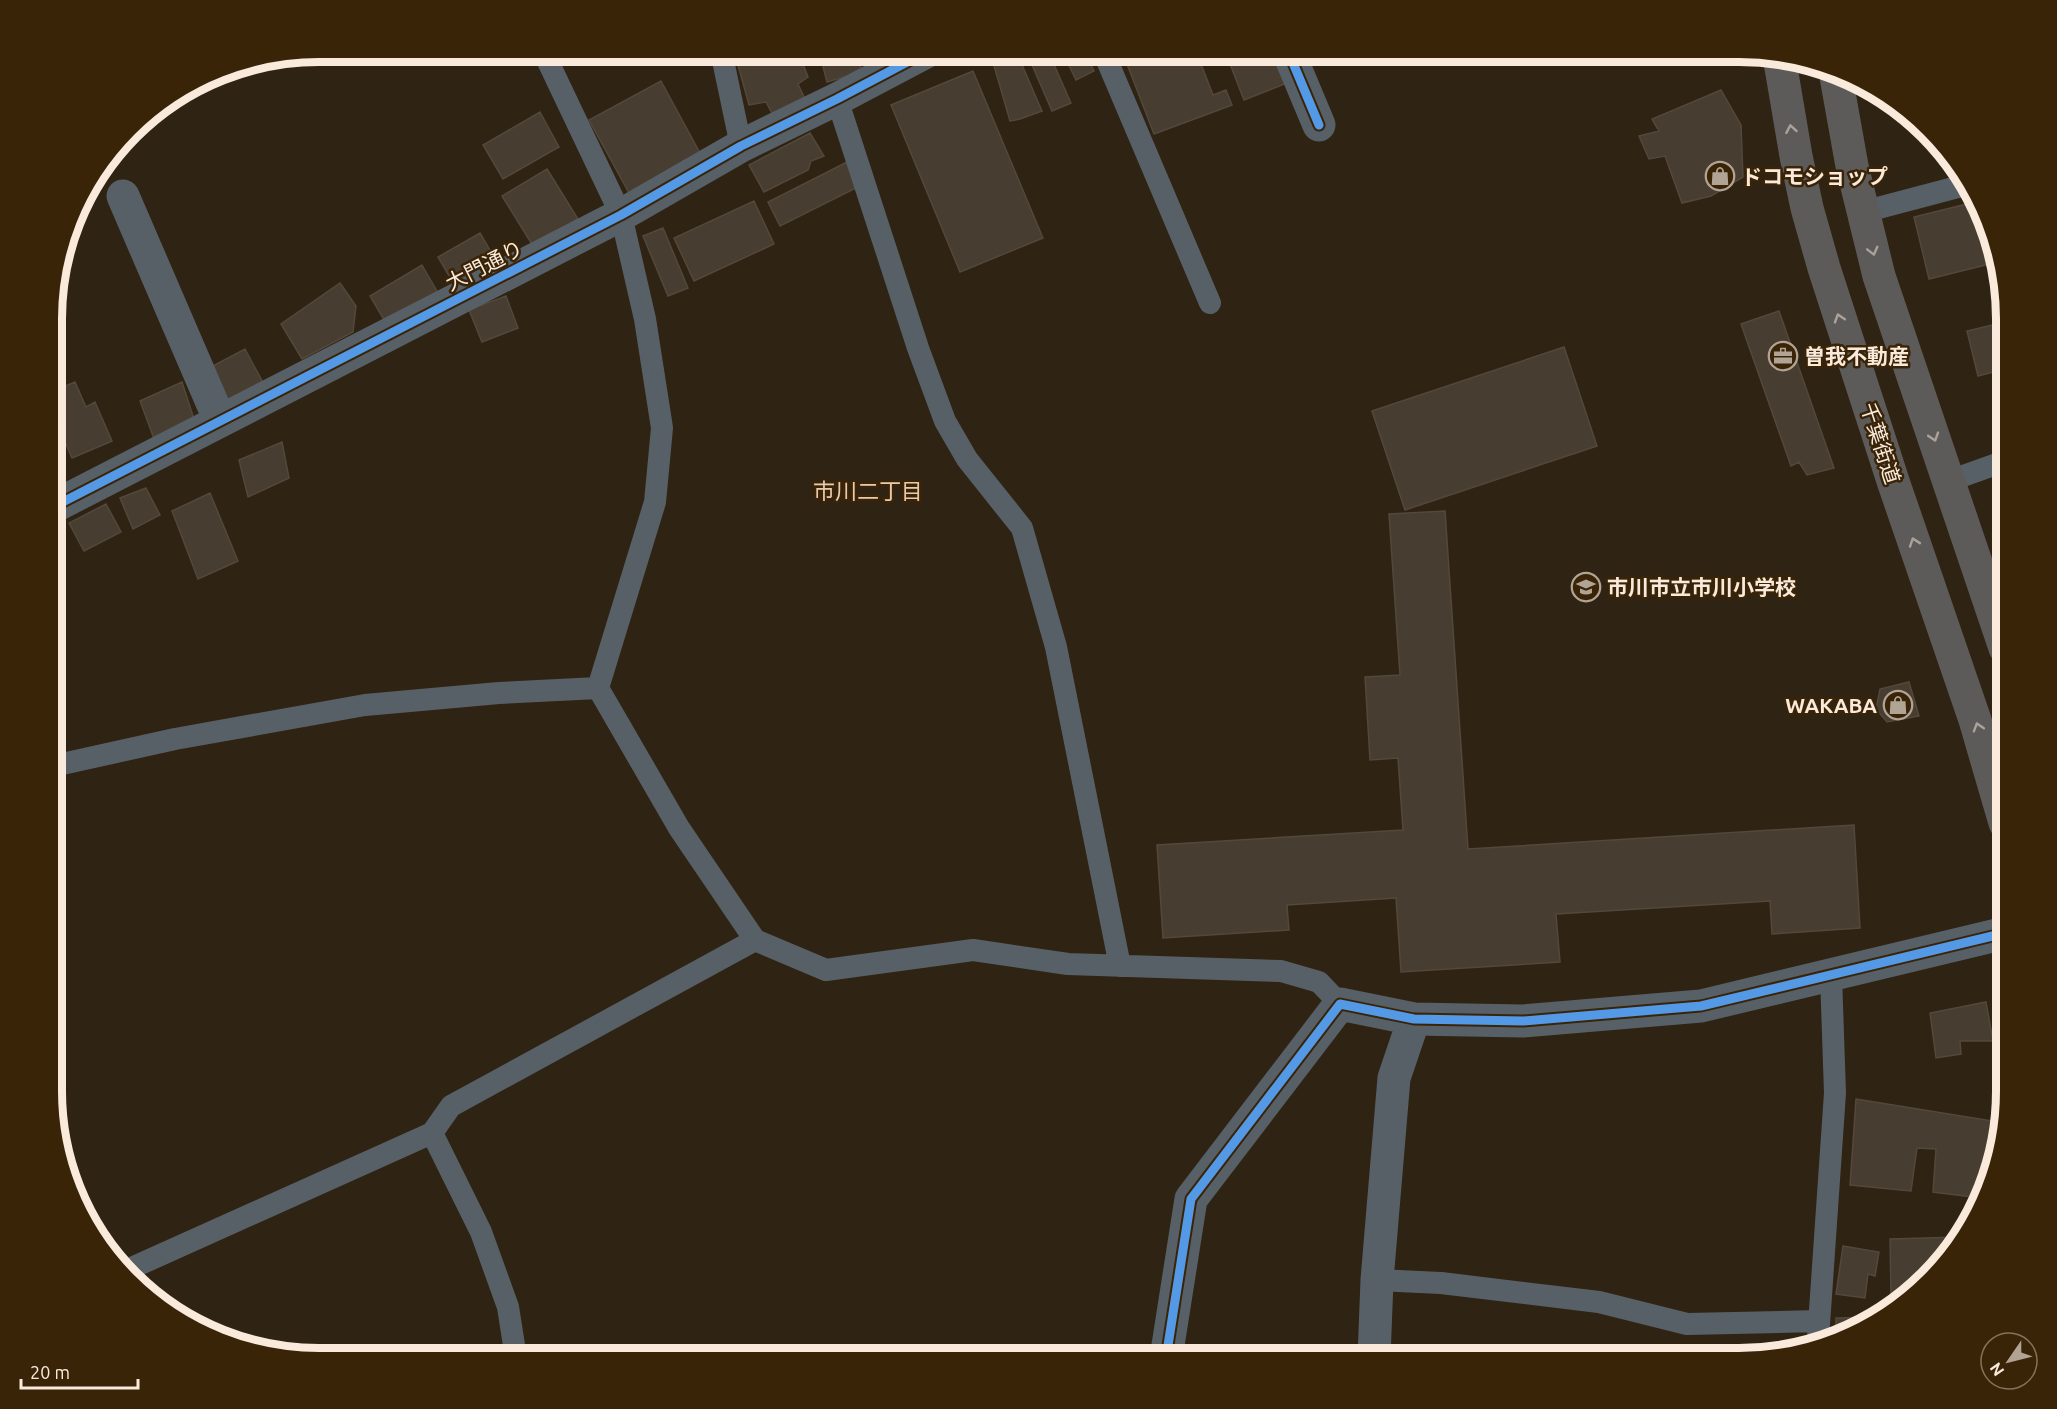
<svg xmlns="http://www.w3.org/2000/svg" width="2057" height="1409" font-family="Ubuntu,'Noto Sans JP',sans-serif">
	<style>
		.building { fill: #473d31; stroke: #53483b; stroke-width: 1.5 }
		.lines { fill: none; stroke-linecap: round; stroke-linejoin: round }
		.lane { stroke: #586067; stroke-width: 22 }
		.street { stroke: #586067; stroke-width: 33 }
		.highway { stroke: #5d5b59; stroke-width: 33 }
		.cycleway-casing { stroke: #3a2408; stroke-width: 13 }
		.cycleway { stroke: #5399e6; stroke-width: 9 }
		.oneway { stroke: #aba29a }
		.labels { text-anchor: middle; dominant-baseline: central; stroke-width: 5; stroke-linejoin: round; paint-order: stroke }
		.poi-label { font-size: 21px; font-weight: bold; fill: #f9eadb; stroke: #3a2408; text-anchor: start }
		.street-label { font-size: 21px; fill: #f9eadb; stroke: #3a2408 }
		.neighbourhood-label { font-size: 22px; fill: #e8cbac; stroke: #3a2408 }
		.rim { fill: none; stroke: #f9eadb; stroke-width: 8 }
	</style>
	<rect width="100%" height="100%" fill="#2f2313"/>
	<path class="building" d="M 739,51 L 798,51 L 808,77 L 798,84 L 805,99 L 774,117 L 766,102 L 749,105 L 736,58 Z
		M 819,51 L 856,51 L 862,72 L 827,82 Z
		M 1008,51 L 1016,51 L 1042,111 L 1020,119 L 1010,121 L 992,59 Z
		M 1026,51 L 1048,51 L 1071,103 L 1052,111 Z
		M 1062,51 L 1084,51 L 1094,71 L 1076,80 Z
		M 1122,51 L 1196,51 L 1213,95 L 1226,90 L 1232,105 L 1154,134 Z
		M 1225,51 L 1274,51 L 1287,83 L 1244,100 Z
		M 973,71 L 1043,238 L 960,272 L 891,105 Z
		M 661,81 L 701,155 L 629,193 L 589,120 Z
		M 1721,90 L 1741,125 L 1743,177 L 1711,196 L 1682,203 L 1665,156 L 1649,159 L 1639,136 L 1659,131 L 1652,119 Z
		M 1892,101 L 1901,106 L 1911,118 L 1898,122 Z
		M 540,112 L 559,147 L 503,179 L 483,145 Z
		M 810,133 L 824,156 L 811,161 L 808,170 L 764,192 L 749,165 Z
		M 847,162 L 860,186 L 780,226 L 768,202 Z
		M 547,169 L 578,219 L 533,246 L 502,196 Z
		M 754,201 L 774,244 L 694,281 L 674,238 Z
		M 1975,202 L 1994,263 L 1929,279 L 1914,217 Z
		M 663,228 L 688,288 L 668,296 L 643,236 Z
		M 480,233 L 501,269 L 459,293 L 438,257 Z
		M 422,265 L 442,300 L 390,330 L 370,296 Z
		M 340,283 L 356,306 L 353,332 L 302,359 L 281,324 Z
		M 506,296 L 518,328 L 482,342 L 469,310 Z
		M 1779,311 L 1834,468 L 1807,475 L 1799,462 L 1791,466 L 1741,324 Z
		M 2005,322 L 2005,369 L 1978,376 L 1967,331 Z
		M 1564,347 L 1597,446 L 1405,510 L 1372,411 Z
		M 245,349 L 267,390 L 229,408 L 207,369 Z
		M 75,382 L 86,407 L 95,402 L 112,441 L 72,458 L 53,414 L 53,391 Z
		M 182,382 L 194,419 L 156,444 L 140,401 Z
		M 282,442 L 289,478 L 248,497 L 239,460 Z
		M 53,463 L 63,489 L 53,493 Z
		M 2005,485 L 2005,512 L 1997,487 Z
		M 146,488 L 160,515 L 133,529 L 120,498 Z
		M 210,493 L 238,561 L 198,579 L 172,511 Z
		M 106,504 L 121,532 L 84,551 L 69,523 Z
		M 1445,511 L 1468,849 L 1854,825 L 1860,928 L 1772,934 L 1770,901 L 1556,914 L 1560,962 L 1401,972 L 1396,898 L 1287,905 L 1289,930 L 1163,938 L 1157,845 L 1403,830 L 1398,758 L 1370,760 L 1365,677 L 1400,675 L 1389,514 Z
		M 53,533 L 61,549 L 53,554 Z
		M 1909,682 L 1919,716 L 1887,722 L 1876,709 L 1880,689 Z
		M 1986,1002 L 1993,1041 L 1960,1041 L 1961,1054 L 1936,1058 L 1930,1013 Z
		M 1856,1099 L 1999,1122 L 1996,1142 L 1998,1143 L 1992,1177 L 1980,1198 L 1933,1192 L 1936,1149 L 1917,1148 L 1911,1191 L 1850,1185 Z
		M 1959,1237 L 1951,1253 L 1901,1294 L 1891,1294 L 1890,1239 Z
		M 1843,1246 L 1879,1252 L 1875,1276 L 1868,1274 L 1865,1298 L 1836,1294 Z
		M 1873,1317 L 1857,1330 L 1836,1335 L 1836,1318 Z"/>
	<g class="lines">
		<path class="lane" d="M 543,51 L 621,215 L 645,319 L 662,428 L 655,502 L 598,688 L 679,828 L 755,940
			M 721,51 L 741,146
			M 1103,51 L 1210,303
			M 837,99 L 918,348 L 945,421 L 967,459 L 1022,528 L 1056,647 L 1120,966
			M 1863,212 L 1969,184
			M 1949,481 L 2005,461
			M 53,766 L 175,739 L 365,705 L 499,693 L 598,688
			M 432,1133 L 481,1232 L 508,1307 L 516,1358
			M 127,1270 L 432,1133 L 451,1106 L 755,940 L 826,970 L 973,950 L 1068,964 L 1281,971 L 1319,982 L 1340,1004
			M 1377,1280 L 1441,1283 L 1599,1302 L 1687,1324 L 1819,1321
			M 1818,1339 L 1835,1093 L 1831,975"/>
		<path class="street" d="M 1288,51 L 1319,125
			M 123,196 L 220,421
			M 53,507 L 621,215 L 741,146 L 837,99 L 928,51
			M 1166,1358 L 1191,1199 L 1340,1004 L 1414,1019 L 1523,1021 L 1701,1006 L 2005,933
			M 1374,1358 L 1377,1280 L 1394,1078 L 1414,1019"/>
		<path class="highway" d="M 1779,56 L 1796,156 L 1807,208 L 1824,268 L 1894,484 L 1975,720 L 2005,823
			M 1835,71 L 1852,166 L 1879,276 L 2005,648"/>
		<g class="cycleway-casing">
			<path id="cycleway" d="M 1288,51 L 1319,125
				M 53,507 L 621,215 L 741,146 L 837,99 L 928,51
				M 1166,1358 L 1191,1199 L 1340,1004 L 1414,1019 L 1523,1021 L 1701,1006 L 2005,933"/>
		</g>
		<use href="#cycleway" class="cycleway"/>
	</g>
	<defs><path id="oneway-chevron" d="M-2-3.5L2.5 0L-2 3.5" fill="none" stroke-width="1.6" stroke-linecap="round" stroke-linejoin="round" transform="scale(1.5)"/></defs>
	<g class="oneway">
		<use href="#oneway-chevron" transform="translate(1791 129) rotate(-100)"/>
		<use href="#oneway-chevron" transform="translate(1873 251) rotate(76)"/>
		<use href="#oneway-chevron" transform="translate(1839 318) rotate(-108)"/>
		<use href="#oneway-chevron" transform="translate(1934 437) rotate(72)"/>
		<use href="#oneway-chevron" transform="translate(1914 542) rotate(-109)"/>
		<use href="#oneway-chevron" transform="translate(1978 727) rotate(-107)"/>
	</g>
	<defs>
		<g id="shop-ring" transform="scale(1.5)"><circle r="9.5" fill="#3a2408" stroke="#b2a495" stroke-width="1.5"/><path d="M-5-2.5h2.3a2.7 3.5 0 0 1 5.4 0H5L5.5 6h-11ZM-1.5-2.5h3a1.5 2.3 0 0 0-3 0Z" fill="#b2a495"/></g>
		<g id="office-ring" transform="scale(1.5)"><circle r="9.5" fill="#3a2408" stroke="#b2a495" stroke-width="1.5"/><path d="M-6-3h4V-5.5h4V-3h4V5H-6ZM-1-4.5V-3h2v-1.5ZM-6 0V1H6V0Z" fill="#b2a495"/></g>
		<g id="school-ring" transform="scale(1.5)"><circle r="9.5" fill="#3a2408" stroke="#b2a495" stroke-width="1.5"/><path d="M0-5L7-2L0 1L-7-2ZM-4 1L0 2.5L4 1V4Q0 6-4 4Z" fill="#b2a495"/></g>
	</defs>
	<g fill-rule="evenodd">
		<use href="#shop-ring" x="1720" y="176"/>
		<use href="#office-ring" x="1783" y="356"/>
		<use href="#school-ring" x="1586" y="587"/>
		<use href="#shop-ring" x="1898" y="705"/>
	</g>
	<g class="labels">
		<g class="poi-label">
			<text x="1741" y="176">ドコモショップ</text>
			<text x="1804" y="356">曽我不動産</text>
			<text x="1607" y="587">市川市立市川小学校</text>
			<text x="1877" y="705" text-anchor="end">WAKABA</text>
		</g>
		<g class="street-label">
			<text transform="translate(484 265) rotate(-27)">大門通り</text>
			<text transform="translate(1881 443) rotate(72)">千葉街道</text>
		</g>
		<g class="neighbourhood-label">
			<text x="868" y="490">市川二丁目</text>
		</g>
	</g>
	<path d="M0 0H2057V1409H0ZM319 62H1739A257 257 0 0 1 1996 319V1091A257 257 0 0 1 1739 1348H319A257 257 0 0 1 62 1091V319A257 257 0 0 1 319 62Z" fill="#3a2408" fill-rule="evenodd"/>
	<path class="rim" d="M319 62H1739A257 257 0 0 1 1996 319V1091A257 257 0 0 1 1739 1348H319A257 257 0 0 1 62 1091V319A257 257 0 0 1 319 62Z"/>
	<g transform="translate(2009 1361) rotate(235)"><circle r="28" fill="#3a2408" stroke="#86735c" stroke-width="1.5"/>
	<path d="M0-4.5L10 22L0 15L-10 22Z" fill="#b2a495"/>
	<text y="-9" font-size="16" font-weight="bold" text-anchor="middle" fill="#f9eadb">N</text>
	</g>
	<path d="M21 1379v9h117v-9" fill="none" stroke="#f9eadb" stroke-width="3"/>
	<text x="30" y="1379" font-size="18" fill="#f9eadb" stroke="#3a2408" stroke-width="4.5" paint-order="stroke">20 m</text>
</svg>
